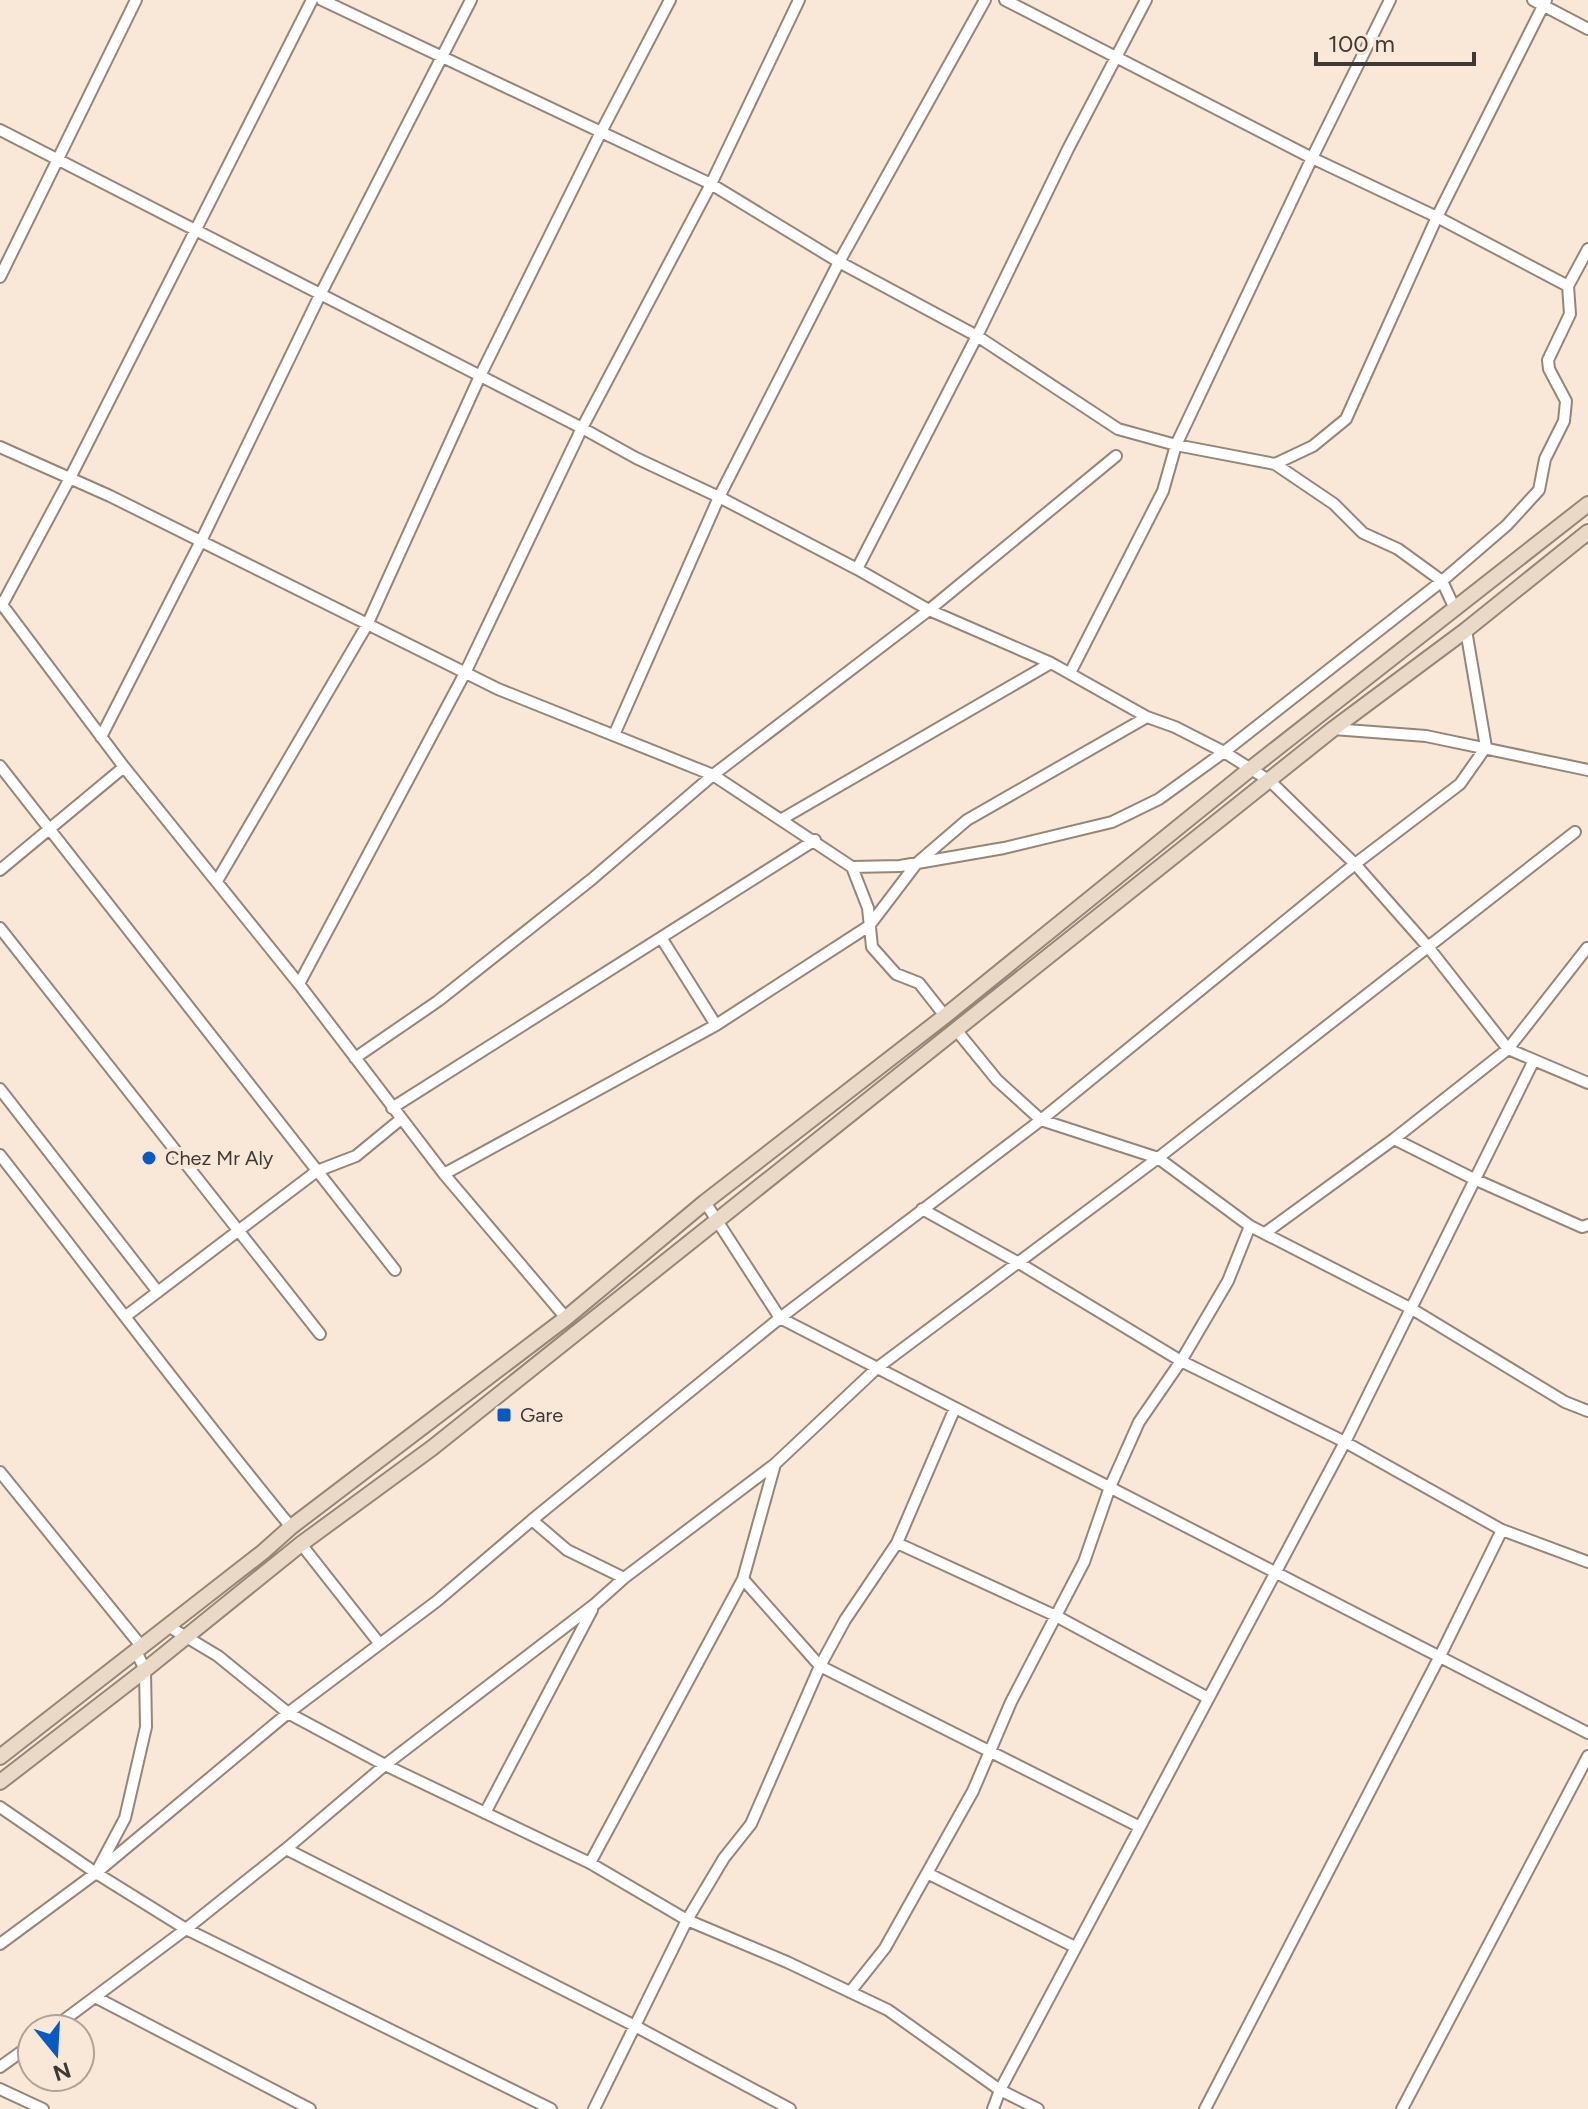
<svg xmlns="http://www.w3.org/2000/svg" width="1588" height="2109" font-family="Figtree,sans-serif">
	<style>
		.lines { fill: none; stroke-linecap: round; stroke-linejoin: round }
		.street-casing { stroke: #958678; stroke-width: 14 }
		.secondary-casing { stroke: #958678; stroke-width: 18 }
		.street { stroke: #fff; stroke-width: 10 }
		.secondary { stroke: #ebd9c7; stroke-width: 14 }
		.poi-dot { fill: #0959c3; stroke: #f9e8d8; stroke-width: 3 }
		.labels { text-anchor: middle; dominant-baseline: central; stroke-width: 8; stroke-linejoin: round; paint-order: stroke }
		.poi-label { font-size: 20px; fill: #3f3933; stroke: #f9e8d8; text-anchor: start }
	</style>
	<rect width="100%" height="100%" fill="#f9e8d8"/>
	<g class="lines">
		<g class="street-casing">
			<path id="street" d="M 322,0 L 711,184 L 839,262 L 977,336 L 1118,429 L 1176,445 L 1275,464 L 1334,504 L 1363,533 L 1398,549 L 1442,581 L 1455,609
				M 1005,0 L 1312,158 L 1437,217 L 1568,286
				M 1533,0 L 1588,29
				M 0,130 L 582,428 L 636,458 L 719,497 L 857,569 L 929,610 L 1051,663 L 1147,717 L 1175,727 L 1224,752 L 1270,781 L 1355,864 L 1429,948 L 1508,1049 L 1588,1083
				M 0,277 L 136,0
				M 0,447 L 110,496 L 498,689 L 713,775 L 852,867 L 868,908 L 872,947 L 896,974 L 919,983 L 945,1016
				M 1275,464 L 1313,446 L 1346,419 L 1437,217 L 1546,0
				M 857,569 L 977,336 L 1068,149 L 1146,0
				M 0,602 L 124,767 L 299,984 L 444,1174 L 566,1318
				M 2,605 L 70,478 L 312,0
				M 1070,673 L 1163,491 L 1176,445 L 1312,158 L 1390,0
				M 1333,729 L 1426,736 L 1588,770
				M 614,735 L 719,497 L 839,262 L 985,0
				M 101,737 L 201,541 L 320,295 L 471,0
				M 0,766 L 395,1270
				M 782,819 L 1051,663
				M 852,867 L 900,866 L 1004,848 L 1112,822 L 1159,799 L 1224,752 L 1442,581 L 1507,525 L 1539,490 L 1545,459 L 1564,421 L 1566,401 L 1549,369 L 1548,360 L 1570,314 L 1568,286 L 1588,249
				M 0,870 L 124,767
				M 217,881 L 367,625 L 480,376 L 601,132 L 670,0
				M 0,928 L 320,1334
				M 662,939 L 716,1025
				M 299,984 L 465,673 L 582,428 L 711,184 L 799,0
				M 957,1031 L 997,1080 L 1041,1120 L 1158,1158 L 1250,1226 L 1412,1309 L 1565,1402 L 1588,1411
				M 355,1058 L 438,1001 L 592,879 L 713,775 L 929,610 L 1116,456
				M 0,1089 L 158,1292
				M 392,1108 L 815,840
				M 1394,1139 L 1474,1179 L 1582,1227 L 1588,1225
				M 0,1155 C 97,1279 191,1405 291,1527
				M 444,1174 L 716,1025 L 869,926 L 917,863 L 967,820 L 1147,717
				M 705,1202 L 780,1318 L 1588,1733
				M 922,1209 L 1019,1263 L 1181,1361 L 1345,1442 L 1502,1530 L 1588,1562
				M 1265,1233 L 1394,1139 L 1508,1049 L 1587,948
				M 126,1316 L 317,1171 L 356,1156 L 401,1119
				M 0,1472 L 142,1647
				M 532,1520 L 567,1550 L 624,1578
				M 897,1543 L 1056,1616 L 1208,1698
				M 301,1544 L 379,1643
				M 743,1579 L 820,1666 L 1138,1826
				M 168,1626 L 218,1656 L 288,1713 L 385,1765 L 590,1863 L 687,1920 L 787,1962 L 888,2010 L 1000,2090 L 1038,2109
				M 0,1807 L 96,1873 L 186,1929 L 551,2109
				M 485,1813 L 592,1610
				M 286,1849 L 635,2026 L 790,2109
				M 590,1863 L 743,1579 L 775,1464
				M 99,1867 L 125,1818 L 146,1727 L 145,1670 L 136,1651
				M 927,1873 L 1075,1947
				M 0,1944 L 96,1873 L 288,1713 L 437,1601 L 532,1520 L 780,1318 L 1041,1120 L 1355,864 L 1460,784 L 1486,747 L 1466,630
				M 850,1992 L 885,1948 L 973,1791 L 1011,1702 L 1084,1562 L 1110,1487 L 1139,1422 L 1181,1361 L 1228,1281 L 1250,1226
				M 95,1997 L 310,2109
				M 52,2029 L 186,1929 L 286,1849 L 385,1765 L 595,1604 L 624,1578 L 775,1464 L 877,1368 L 1158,1158 L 1575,832
				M 0,2067 L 32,2044
				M 0,2089 L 43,2109
				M 594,2109 L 687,1920 L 724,1858 L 751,1824 L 820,1666 L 845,1620 L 897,1543 L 955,1408
				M 993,2109 L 1000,2090 L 1345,1442 L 1534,1060
				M 1205,2109 L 1440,1656 L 1502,1530
				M 1402,2109 L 1588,1756"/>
		</g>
		<g class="secondary-casing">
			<path id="secondary" d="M 0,1757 L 263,1552 L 291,1527 L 566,1318 L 705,1202 L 945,1016 L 1249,770 L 1588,504
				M 0,1782 L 145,1670 L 301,1544 L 432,1448 L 1333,729 L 1466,630 L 1588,532"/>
		</g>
		<use href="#street" class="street"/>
		<use href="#secondary" class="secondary"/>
	</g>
	<g class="poi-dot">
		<circle cx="149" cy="1158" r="8"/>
		<rect x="496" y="1407" width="16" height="16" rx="4"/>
	</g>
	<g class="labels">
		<g class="poi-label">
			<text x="165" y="1158">Chez Mr Aly</text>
			<text x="520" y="1415">Gare</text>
		</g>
	</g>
	<g transform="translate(56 2053) rotate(162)"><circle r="38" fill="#f9e8d8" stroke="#afa296" stroke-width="2"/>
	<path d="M0-6L14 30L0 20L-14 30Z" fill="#0959c3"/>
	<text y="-12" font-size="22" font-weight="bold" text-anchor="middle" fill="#3f3933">N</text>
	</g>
	<path d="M1316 52v12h158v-12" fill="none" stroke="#3f3933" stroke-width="4"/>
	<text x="1328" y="52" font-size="24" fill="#3f3933" stroke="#f9e8d8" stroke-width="6" paint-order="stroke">100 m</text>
</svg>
